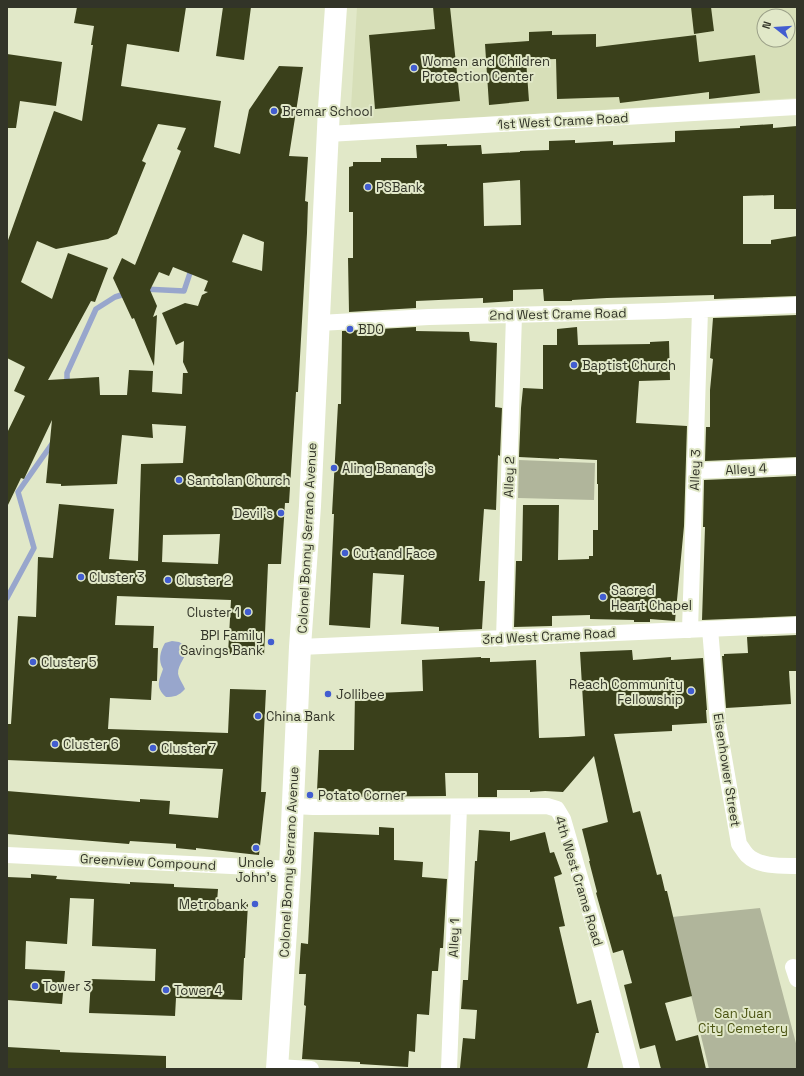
<svg xmlns="http://www.w3.org/2000/svg" width="804" height="1076" font-family="'Space Grotesk',sans-serif">
	<style>
		.built { fill: #d7dfb8; fill-rule: evenodd }
		.green { fill: #b0b59b }
		.water { fill: #98a6cc }
		.lines { fill: none; stroke-linecap: round; stroke-linejoin: round }
		.stream { stroke: #98a6cc; stroke-width: 5.5 }
		.building { fill: #3a401b; fill-rule: evenodd }
		.street { stroke: #fff; stroke-width: 16 }
		.secondary { stroke: #fff; stroke-width: 22 }
		.poi-dot { fill: #425dd0; stroke: #e1e8c8; stroke-width: 1.5 }
		.labels { text-anchor: middle; dominant-baseline: central; stroke-width: 4; stroke-linejoin: round; paint-order: stroke }
		.poi-label { font-size: 13px; fill: #323428; stroke: #e1e8c8; text-anchor: start }
		.street-label { font-size: 13px; fill: #323428; stroke: #e1e8c8 }
		.park-label { font-size: 13px; fill: #4c5513; stroke: #e1e8c8 }
	</style>
	<rect width="100%" height="100%" fill="#e1e8c8"/>
	<path class="built" d="M 357,7 L 797,7 L 797,98 L 350,125 ZM 764,16 L 788,16 L 788,40 L 764,40 Z"/>
	<path class="green" d="M 519,460 L 595,463 L 594,500 L 518,498 Z
		M 760,908 L 797,1047 L 797,1069 L 709,1069 L 672,917 Z"/>
	<path class="water" d="M 172,641 L 179,642 L 186,646 L 187,650 C 185,659 175,668 179,677 C 181,682 183,684 185,689 C 179,696 174,697 166,697 C 155,687 159,681 163,669 C 158,660 160,652 165,643 Z"/>
	<g class="lines">
		<path class="stream" d="M 144,289 L 184,291 L 192,267
			M 67,386 L 67,373 L 96,309 L 115,297 L 128,293
			M 7,598 L 34,548 L 18,492 L 54,441"/>
	</g>
	<path class="building" d="M 77,7 L 186,7 L 179,52 L 127,44 L 121,86 L 221,101 L 214,147 L 240,154 L 249,110 L 279,66 L 303,67 L 289,156 L 308,157 L 305,201 L 308,202 L 307,233 L 298,392 L 296,392 L 289,503 L 285,503 L 281,564 L 268,564 L 264,656 L 228,654 L 231,600 L 117,596 L 115,625 L 154,626 L 153,648 L 158,648 L 157,681 L 152,681 L 151,700 L 110,698 L 108,729 L 228,733 L 230,689 L 266,690 L 261,792 L 266,792 L 259,855 L 196,848 L 196,850 L 176,848 L 176,844 L 130,841 L 129,844 L 7,834 L 7,791 L 140,802 L 140,799 L 170,801 L 169,814 L 218,818 L 223,769 L 7,760 L 7,724 L 11,724 L 18,616 L 36,617 L 38,557 L 53,558 L 59,504 L 114,509 L 109,559 L 138,561 L 141,464 L 183,463 L 186,426 L 152,424 L 153,438 L 122,435 L 117,484 L 61,486 L 61,484 L 46,483 L 52,420 L 24,479 L 21,478 L 7,507 L 7,433 L 25,396 L 14,391 L 25,367 L 7,358 L 7,243 L 54,111 L 82,121 L 93,45 L 91,45 L 94,26 L 74,23 ZM 158,124 L 186,128 L 177,149 L 181,151 L 135,265 L 122,258 L 113,278 L 132,319 L 134,318 L 154,366 L 157,315 L 153,317 L 157,306 L 150,290 L 159,272 L 169,276 L 173,267 L 208,281 L 204,291 L 208,292 L 202,295 L 198,306 L 185,303 L 162,313 L 176,345 L 184,341 L 183,362 L 188,373 L 183,373 L 182,394 L 152,392 L 153,371 L 129,370 L 127,395 L 100,395 L 99,377 L 48,380 L 91,301 L 95,302 L 108,268 L 68,253 L 52,299 L 21,282 L 37,241 L 56,249 L 108,239 L 117,234 L 146,163 L 142,161 ZM 243,234 L 264,242 L 262,271 L 232,262 ZM 220,534 L 218,564 L 162,562 L 163,535 Z
		M 223,7 L 251,7 L 244,60 L 216,56 Z
		M 433,7 L 450,7 L 460,101 L 375,109 L 369,35 L 435,29 Z
		M 691,7 L 711,7 L 714,31 L 694,34 Z
		M 552,31 L 552,35 L 596,34 L 596,47 L 696,35 L 699,62 L 755,55 L 760,93 L 709,99 L 709,92 L 620,103 L 619,97 L 557,99 L 556,59 L 526,60 L 529,101 L 489,105 L 485,44 L 529,41 L 529,32 Z
		M 7,54 L 62,62 L 56,106 L 20,101 L 16,128 L 7,128 Z
		M 773,124 L 773,128 L 797,126 L 797,209 L 774,209 L 774,195 L 743,196 L 743,244 L 771,244 L 771,240 L 797,236 L 797,296 L 714,299 L 714,295 L 675,296 L 607,298 L 572,300 L 572,301 L 544,301 L 543,289 L 513,290 L 513,301 L 483,303 L 483,298 L 416,301 L 416,308 L 349,312 L 348,258 L 353,258 L 353,212 L 349,212 L 349,167 L 353,166 L 353,162 L 381,162 L 381,158 L 417,158 L 416,145 L 447,144 L 447,146 L 481,145 L 482,154 L 520,152 L 520,151 L 549,150 L 549,141 L 575,140 L 575,143 L 613,141 L 613,145 L 675,142 L 675,131 L 740,128 L 740,126 ZM 520,180 L 521,225 L 484,226 L 483,183 Z
		M 797,315 L 797,457 L 705,461 L 706,427 L 710,427 L 710,390 L 713,359 L 710,358 L 713,318 Z
		M 416,327 L 416,331 L 469,332 L 470,341 L 497,343 L 495,407 L 502,408 L 500,456 L 498,455 L 496,510 L 484,509 L 479,581 L 485,581 L 482,629 L 439,631 L 439,627 L 401,624 L 404,575 L 373,573 L 370,628 L 329,625 L 333,537 L 334,514 L 332,514 L 338,404 L 341,404 L 342,331 Z
		M 577,327 L 578,345 L 650,344 L 650,342 L 669,341 L 670,380 L 639,381 L 636,423 L 687,426 L 684,526 L 675,621 L 650,619 L 650,622 L 634,622 L 634,620 L 590,619 L 590,615 L 552,616 L 552,626 L 514,627 L 516,561 L 522,561 L 523,505 L 559,505 L 558,560 L 589,559 L 589,556 L 593,556 L 593,530 L 598,530 L 598,484 L 597,484 L 597,460 L 559,458 L 559,459 L 519,457 L 521,408 L 523,388 L 543,389 L 543,345 L 557,345 L 557,329 Z
		M 797,476 L 797,616 L 702,620 L 705,527 L 703,527 L 704,480 Z
		M 797,635 L 797,671 L 789,671 L 791,704 L 726,708 L 722,656 L 724,656 L 724,654 L 748,653 L 747,637 Z
		M 632,650 L 633,660 L 671,657 L 671,660 L 703,658 L 707,710 L 706,710 L 707,723 L 672,725 L 672,731 L 614,734 L 633,813 L 640,811 L 657,875 L 661,874 L 665,891 L 667,891 L 692,996 L 665,1003 L 676,1041 L 698,1035 L 706,1069 L 661,1069 L 655,1045 L 640,1049 L 624,985 L 632,983 L 623,950 L 613,953 L 596,893 L 597,892 L 589,861 L 590,861 L 582,829 L 608,822 L 594,756 L 563,792 L 545,791 L 530,792 L 530,790 L 497,790 L 497,797 L 478,797 L 478,773 L 445,773 L 446,796 L 323,797 L 317,791 L 319,750 L 354,750 L 355,694 L 423,691 L 422,660 L 481,657 L 481,658 L 490,658 L 490,662 L 536,660 L 539,738 L 568,737 L 585,736 L 580,652 Z
		M 379,827 L 394,828 L 394,860 L 423,862 L 422,877 L 447,879 L 443,948 L 440,948 L 438,971 L 432,971 L 429,1015 L 417,1014 L 415,1052 L 409,1051 L 408,1067 L 360,1064 L 360,1062 L 302,1059 L 306,1006 L 304,1005 L 306,974 L 299,974 L 301,943 L 308,944 L 314,832 L 379,835 Z
		M 479,830 L 510,832 L 510,841 L 545,832 L 550,853 L 554,852 L 562,874 L 554,877 L 565,926 L 559,927 L 577,1004 L 591,1000 L 599,1033 L 596,1033 L 587,1069 L 460,1068 L 463,1038 L 475,1039 L 477,1010 L 461,1009 L 463,980 L 468,980 L 475,861 L 477,861 Z
		M 31,874 L 57,876 L 56,879 L 130,884 L 130,882 L 174,884 L 174,887 L 218,889 L 217,902 L 248,904 L 245,958 L 244,958 L 242,1000 L 176,998 L 175,1016 L 89,1013 L 91,979 L 155,981 L 156,949 L 92,946 L 94,899 L 70,898 L 67,944 L 26,941 L 25,969 L 65,971 L 62,1004 L 7,1000 L 7,877 L 31,878 Z
		M 7,1047 L 60,1050 L 60,1052 L 166,1056 L 166,1069 L 7,1069 Z"/>
	<g class="lines">
		<path class="street" d="M 328,134 L 797,107
			M 319,323 L 429,317 L 664,311 L 797,305
			M 695,471 L 797,466
			M 710,629 L 718,723 L 739,844 C 742,848 744,852 747,855 C 759,867 781,866 797,866
			M 690,630 L 700,310
			M 504,639 L 514,315
			M 300,647 L 797,625
			M 293,806 L 313,807 L 547,806 L 557,809 L 563,819 L 601,950 L 632,1069
			M 7,855 L 290,869
			M 793,967 L 797,979
			M 277,1067 L 311,1069
			M 449,1069 L 459,807"/>
		<path class="secondary" d="M 277,1069 L 290,869 L 300,647 L 310,506 L 329,108 L 336,7"/>
	</g>
	<g class="poi-dot">
		<circle cx="414" cy="68" r="4"/>
		<circle cx="274" cy="111" r="4"/>
		<circle cx="368" cy="187" r="4"/>
		<circle cx="350" cy="329" r="4"/>
		<circle cx="574" cy="365" r="4"/>
		<circle cx="334" cy="468" r="4"/>
		<circle cx="179" cy="480" r="4"/>
		<circle cx="281" cy="513" r="4"/>
		<circle cx="345" cy="553" r="4"/>
		<circle cx="81" cy="577" r="4"/>
		<circle cx="168" cy="580" r="4"/>
		<circle cx="603" cy="597" r="4"/>
		<circle cx="248" cy="612" r="4"/>
		<circle cx="271" cy="642" r="4"/>
		<circle cx="33" cy="662" r="4"/>
		<circle cx="691" cy="691" r="4"/>
		<circle cx="328" cy="694" r="4"/>
		<circle cx="258" cy="716" r="4"/>
		<circle cx="55" cy="744" r="4"/>
		<circle cx="153" cy="748" r="4"/>
		<circle cx="310" cy="795" r="4"/>
		<circle cx="256" cy="848" r="4"/>
		<circle cx="255" cy="904" r="4"/>
		<circle cx="35" cy="986" r="4"/>
		<circle cx="166" cy="990" r="4"/>
	</g>
	<g class="labels">
		<g class="poi-label">
			<text x="422" y="61">Women and Children<tspan x="422" dy="15">Protection Center</tspan></text>
			<text x="282" y="111">Bremar School</text>
			<text x="376" y="187">PSBank</text>
			<text x="358" y="329">BDO</text>
			<text x="582" y="365">Baptist Church</text>
			<text x="342" y="468">Aling Banang's</text>
			<text x="187" y="480">Santolan Church</text>
			<text x="273" y="513" text-anchor="end">Devil's</text>
			<text x="353" y="553">Cut and Face</text>
			<text x="89" y="577">Cluster 3</text>
			<text x="176" y="580">Cluster 2</text>
			<text x="611" y="590">Sacred<tspan x="611" dy="15">Heart Chapel</tspan></text>
			<text x="240" y="612" text-anchor="end">Cluster 1</text>
			<text x="263" y="635" text-anchor="end">BPI Family<tspan x="263" dy="15">Savings Bank</tspan></text>
			<text x="41" y="662">Cluster 5</text>
			<text x="683" y="684" text-anchor="end">Reach Community<tspan x="683" dy="15">Fellowship</tspan></text>
			<text x="336" y="694">Jollibee</text>
			<text x="266" y="716">China Bank</text>
			<text x="63" y="744">Cluster 6</text>
			<text x="161" y="748">Cluster 7</text>
			<text x="318" y="795">Potato Corner</text>
			<text x="256" y="862" text-anchor="middle">Uncle<tspan x="256" dy="15">John's</tspan></text>
			<text x="247" y="904" text-anchor="end">Metrobank</text>
			<text x="43" y="986">Tower 3</text>
			<text x="174" y="990">Tower 4</text>
		</g>
		<g class="street-label">
			<text transform="translate(563 121) rotate(-3)">1st West Crame Road</text>
			<text transform="translate(558 314) rotate(-1)">2nd West Crame Road</text>
			<text transform="translate(746 469) rotate(-3)">Alley 4</text>
			<text transform="translate(695 470) rotate(-88)">Alley 3</text>
			<text transform="translate(509 477) rotate(-88)">Alley 2</text>
			<text transform="translate(307 538) rotate(-87)">Colonel Bonny Serrano Avenue</text>
			<text transform="translate(549 636) rotate(-3)">3rd West Crame Road</text>
			<text transform="translate(727 770) rotate(81)">Eisenhower Street</text>
			<text transform="translate(148 862) rotate(3)">Greenview Compound</text>
			<text transform="translate(289 862) rotate(-87)">Colonel Bonny Serrano Avenue</text>
			<text transform="translate(579 881) rotate(73)">4th West Crame Road</text>
			<text transform="translate(454 938) rotate(-88)">Alley 1</text>
		</g>
		<g class="park-label">
			<text x="743" y="1013">San Juan<tspan x="743" dy="15">City Cemetery</tspan></text>
		</g>
	</g>
	<rect width="804" height="1076" fill="none" stroke="#323428" stroke-width="16"/>
	<g transform="translate(776 28) rotate(287)"><circle r="19" fill="#e1e8c8" stroke="#9ba088"/>
	<path d="M0-3L7 15L0 10L-7 15Z" fill="#425dd0"/>
	<text y="-6" font-size="11" font-weight="bold" text-anchor="middle" fill="#323428">N</text>
	</g>
</svg>
